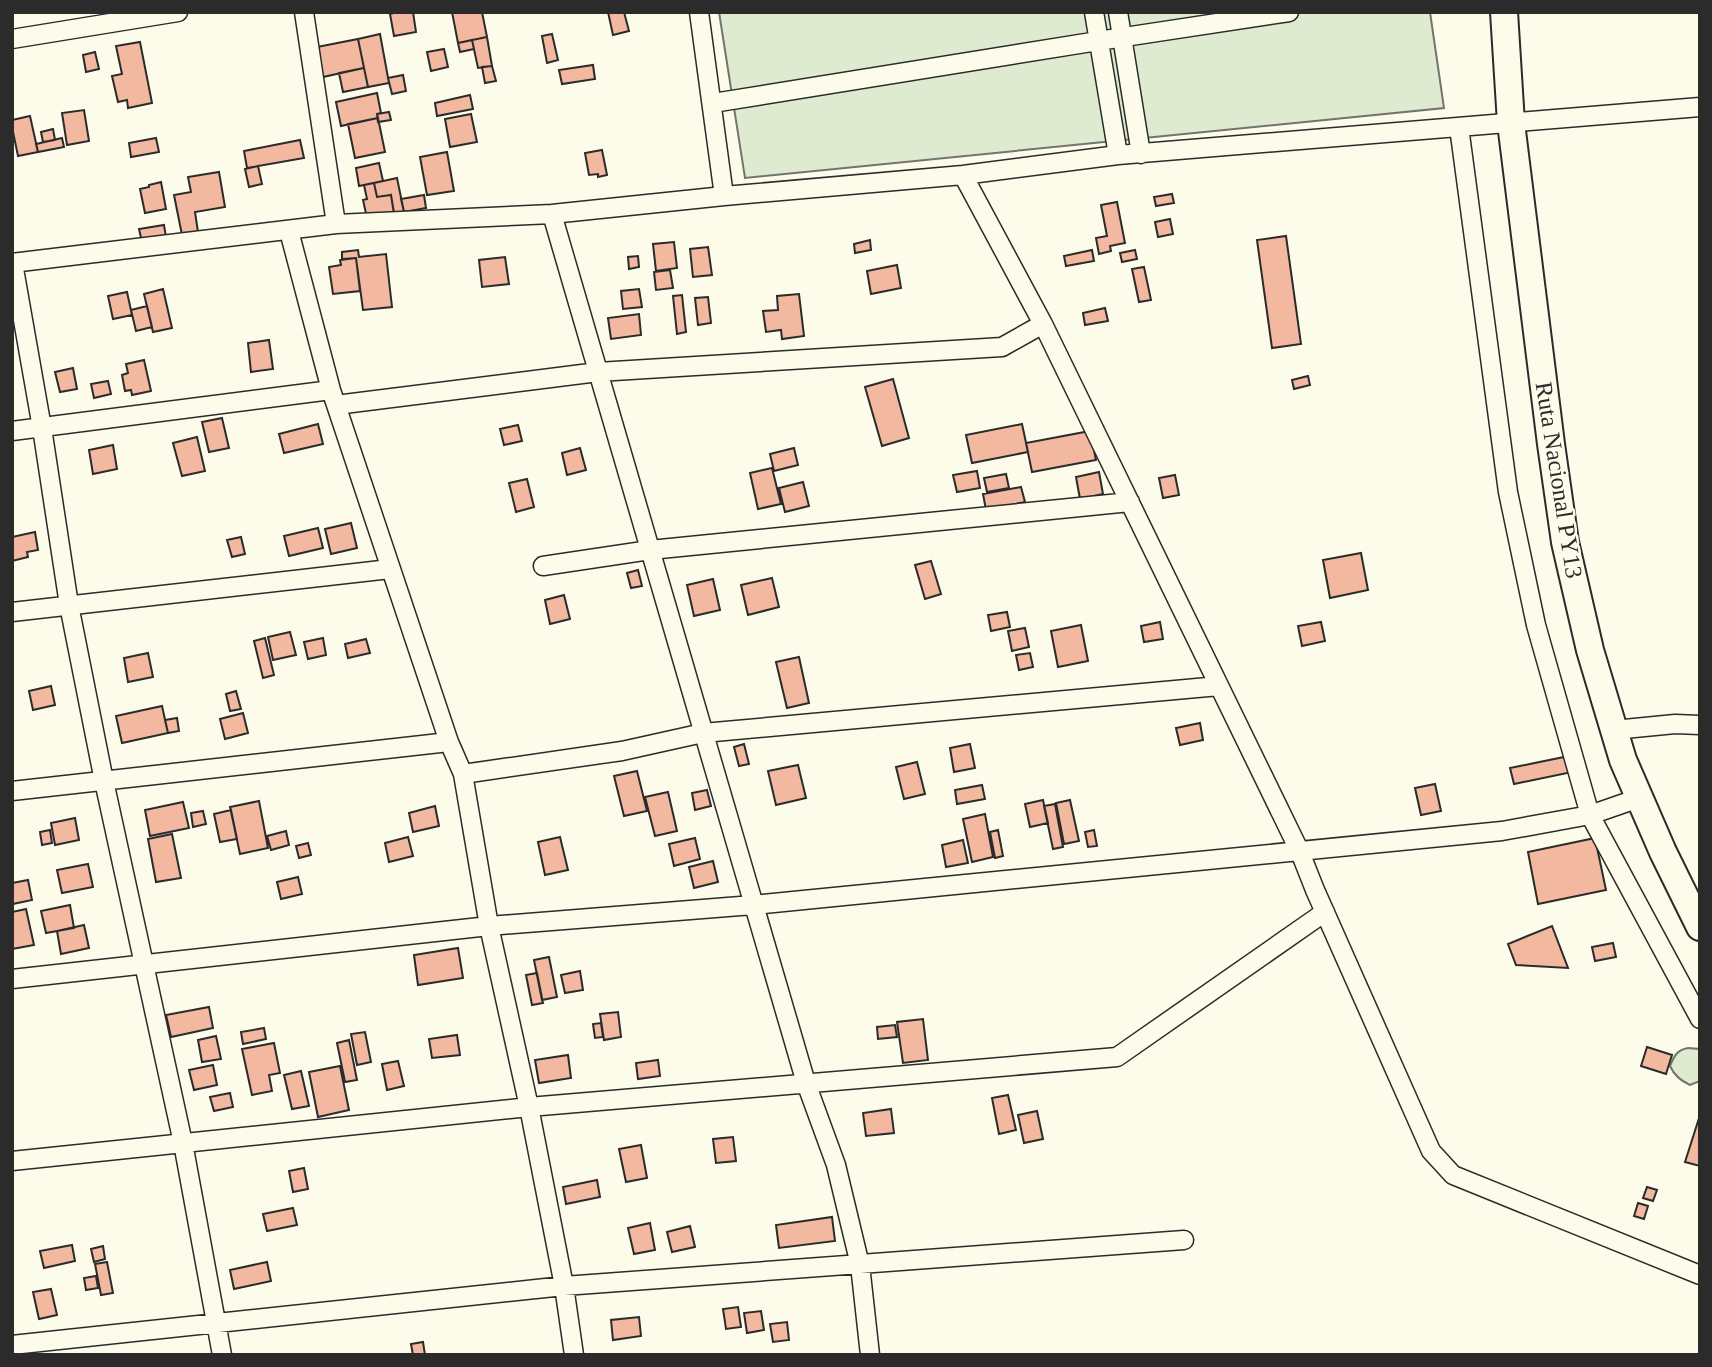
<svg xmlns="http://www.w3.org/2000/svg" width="1712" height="1367" font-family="Georgia,serif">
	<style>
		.green { fill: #deebd1; stroke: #74746e; stroke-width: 2 }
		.building { fill: #f2b8a0; stroke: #2b2b2b; stroke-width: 2 }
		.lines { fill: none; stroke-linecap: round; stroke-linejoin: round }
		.minor-casing { stroke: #2b2b2b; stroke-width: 21 }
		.highway-casing { stroke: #2b2b2b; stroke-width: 30 }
		.minor { stroke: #fdfbea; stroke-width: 18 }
		.highway { stroke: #fdfbea; stroke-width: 26 }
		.labels { text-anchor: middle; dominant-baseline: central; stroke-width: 5; stroke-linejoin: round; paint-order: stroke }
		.street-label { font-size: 24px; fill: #2b2b2b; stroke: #fdfbea }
	</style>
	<rect width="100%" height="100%" fill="#fdfbea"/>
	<path class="green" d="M 719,12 L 1430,12 L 1444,108 L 745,178 Z
		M 1688,1048 L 1700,1049 L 1700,1081 L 1690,1085 C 1681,1081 1674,1075 1670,1066 C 1674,1056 1677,1050 1688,1048 Z"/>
	<path class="building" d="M 397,12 L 413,12 L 416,32 L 394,36 L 390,14 Z
		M 452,12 L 482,12 L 487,37 L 458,43 Z
		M 608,12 L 624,12 L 629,31 L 613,35 Z
		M 380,34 L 389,83 L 368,87 L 358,39 Z
		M 552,34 L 558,60 L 547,63 L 542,36 Z
		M 487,37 L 492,66 L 478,68 L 472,40 Z
		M 358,39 L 364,68 L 323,77 L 317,47 Z
		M 472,40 L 474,49 L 460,52 L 458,43 Z
		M 140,42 L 152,103 L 128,108 L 127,100 L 118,102 L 112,76 L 122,74 L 116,46 Z
		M 444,49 L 448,67 L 431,71 L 427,52 Z
		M 95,52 L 99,69 L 86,72 L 83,55 Z
		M 593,65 L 595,79 L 562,84 L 559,70 Z
		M 492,66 L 496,81 L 485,83 L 482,67 Z
		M 364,68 L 368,87 L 343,92 L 339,73 Z
		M 403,75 L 406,91 L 392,94 L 388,78 Z
		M 377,93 L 381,113 L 377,114 L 378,118 L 341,126 L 336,102 Z
		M 470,95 L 473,109 L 437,116 L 435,103 Z
		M 84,110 L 89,141 L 67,145 L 62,113 Z
		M 389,112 L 391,120 L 378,122 L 377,114 Z
		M 471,114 L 477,142 L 450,147 L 445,119 Z
		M 30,116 L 38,152 L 18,156 L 12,127 L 12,120 Z
		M 378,118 L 385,152 L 355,158 L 348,124 Z
		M 53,129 L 55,140 L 43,142 L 41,132 Z
		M 62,138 L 64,147 L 38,152 L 36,144 Z
		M 156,138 L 159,152 L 131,157 L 129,143 Z
		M 300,140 L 304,158 L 247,168 L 244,151 Z
		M 602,150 L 607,175 L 598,177 L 598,174 L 589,175 L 585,153 Z
		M 447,152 L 454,191 L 427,195 L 420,157 Z
		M 379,163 L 383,181 L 359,186 L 356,168 Z
		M 258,166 L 262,184 L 249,187 L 245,169 Z
		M 219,172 L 225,207 L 195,212 L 198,232 L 182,235 L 174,195 L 191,192 L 188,177 Z
		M 397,178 L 404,212 L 394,214 L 391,195 L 377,197 L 374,183 Z
		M 161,182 L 166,209 L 145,213 L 140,189 L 149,187 L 149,185 Z
		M 374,183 L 377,197 L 391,195 L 394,213 L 367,218 L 363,200 L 367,199 L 364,185 Z
		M 1172,194 L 1174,203 L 1156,206 L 1154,197 Z
		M 424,195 L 426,208 L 404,212 L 401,199 Z
		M 1117,202 L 1125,243 L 1110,246 L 1111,251 L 1099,254 L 1096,238 L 1107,236 L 1101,205 Z
		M 1170,219 L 1173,234 L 1158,237 L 1155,222 Z
		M 164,225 L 166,237 L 142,242 L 139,229 Z
		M 1286,236 L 1301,344 L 1272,348 L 1257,240 Z
		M 870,240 L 871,250 L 855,253 L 854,244 Z
		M 674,242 L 677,268 L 656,271 L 653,244 Z
		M 708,247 L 712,275 L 693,277 L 690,249 Z
		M 358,250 L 359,257 L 386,254 L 392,307 L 363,310 L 356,258 L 342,259 L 342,252 Z
		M 1092,250 L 1094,261 L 1066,266 L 1064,256 Z
		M 1135,250 L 1137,259 L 1122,262 L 1120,253 Z
		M 638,256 L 639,267 L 629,269 L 628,257 Z
		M 505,257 L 509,284 L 482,287 L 479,260 Z
		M 356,258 L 360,291 L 333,294 L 329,267 L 341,265 L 340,260 Z
		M 897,265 L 901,288 L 871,294 L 867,271 Z
		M 1144,267 L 1151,300 L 1139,302 L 1132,269 Z
		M 670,270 L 673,288 L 656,290 L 654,272 Z
		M 163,289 L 172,328 L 153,332 L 144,294 Z
		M 639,289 L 642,307 L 623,309 L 621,291 Z
		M 127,292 L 132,315 L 113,319 L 108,296 Z
		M 799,294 L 804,336 L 782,339 L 781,330 L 766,332 L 763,311 L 778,310 L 777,296 Z
		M 682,295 L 686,332 L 677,334 L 673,296 Z
		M 708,297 L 711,323 L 698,325 L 695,298 Z
		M 147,306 L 152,327 L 136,331 L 131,310 Z
		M 1105,308 L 1108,321 L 1085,325 L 1083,313 Z
		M 639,314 L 641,335 L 611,339 L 608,318 Z
		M 269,340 L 273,369 L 251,372 L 248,343 Z
		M 144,360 L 151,391 L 132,395 L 131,390 L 125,391 L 122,375 L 128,373 L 126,364 Z
		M 73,368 L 77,389 L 60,392 L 55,372 Z
		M 1308,376 L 1310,385 L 1294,389 L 1292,380 Z
		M 893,379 L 909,438 L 882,446 L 865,387 Z
		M 108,381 L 111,394 L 94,398 L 91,384 Z
		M 222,418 L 229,448 L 209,452 L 202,422 Z
		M 318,424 L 323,444 L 284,453 L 279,434 Z
		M 1022,424 L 1028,452 L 972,463 L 966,435 Z
		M 518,425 L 522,441 L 504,445 L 500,429 Z
		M 1090,431 L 1096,460 L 1032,472 L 1026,443 Z
		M 197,437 L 205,471 L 182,476 L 173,443 Z
		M 113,445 L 117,469 L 93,474 L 89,450 Z
		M 580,448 L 586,470 L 567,475 L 562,453 Z
		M 794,448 L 798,465 L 774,471 L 770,454 Z
		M 772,468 L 781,504 L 758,509 L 750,473 Z
		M 977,471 L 980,488 L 957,492 L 953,475 Z
		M 1099,472 L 1103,494 L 1080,499 L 1076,477 Z
		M 1006,474 L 1009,488 L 987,492 L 984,478 Z
		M 1175,475 L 1179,495 L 1163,498 L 1159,478 Z
		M 527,479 L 534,507 L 516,512 L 509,483 Z
		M 803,482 L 809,506 L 785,512 L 779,488 Z
		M 1021,487 L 1025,502 L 986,510 L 983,494 Z
		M 351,523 L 357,548 L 331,554 L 325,529 Z
		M 318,528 L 323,548 L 289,556 L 284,536 Z
		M 35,532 L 38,550 L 27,552 L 28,557 L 12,561 L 12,537 Z
		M 241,537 L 245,554 L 232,557 L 227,540 Z
		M 1361,553 L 1368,590 L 1330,598 L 1323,560 Z
		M 931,561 L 941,594 L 925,599 L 915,565 Z
		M 638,570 L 642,586 L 631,588 L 627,573 Z
		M 772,578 L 779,607 L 748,615 L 741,585 Z
		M 713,579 L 720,610 L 694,616 L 687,585 Z
		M 564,595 L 570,619 L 550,624 L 545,600 Z
		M 1007,612 L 1010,627 L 991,631 L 988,615 Z
		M 1160,622 L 1163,639 L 1144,642 L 1141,626 Z
		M 1321,622 L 1325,641 L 1302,646 L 1298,626 Z
		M 1081,625 L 1088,661 L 1058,667 L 1051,631 Z
		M 1025,628 L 1029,647 L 1012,651 L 1008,631 Z
		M 290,632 L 296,655 L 273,660 L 268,637 Z
		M 265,638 L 274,675 L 263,678 L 254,641 Z
		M 323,638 L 326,655 L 308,659 L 304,642 Z
		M 366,639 L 370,653 L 348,658 L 345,644 Z
		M 148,653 L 153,677 L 128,682 L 124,658 Z
		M 1030,653 L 1033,667 L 1019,670 L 1016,655 Z
		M 799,657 L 809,703 L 787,708 L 776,662 Z
		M 51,686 L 55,705 L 33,710 L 29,691 Z
		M 236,691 L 241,709 L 230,711 L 226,694 Z
		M 162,706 L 168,733 L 122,743 L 116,716 Z
		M 243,713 L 248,733 L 225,739 L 220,719 Z
		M 177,718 L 179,731 L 168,733 L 165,720 Z
		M 1200,723 L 1203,740 L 1180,745 L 1176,728 Z
		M 744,744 L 749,764 L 739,766 L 734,747 Z
		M 970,744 L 975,768 L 954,772 L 950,748 Z
		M 1569,756 L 1572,772 L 1514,784 L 1510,768 Z
		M 917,762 L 925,794 L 904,799 L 896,767 Z
		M 798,765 L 806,798 L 776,805 L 768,771 Z
		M 637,771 L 647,811 L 624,816 L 614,776 Z
		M 1435,784 L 1441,811 L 1421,815 L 1415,788 Z
		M 982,785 L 985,799 L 957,804 L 955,790 Z
		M 707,790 L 711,806 L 695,810 L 692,793 Z
		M 668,792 L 677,831 L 655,836 L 645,797 Z
		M 1043,800 L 1048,823 L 1030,827 L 1025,804 Z
		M 1070,800 L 1079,841 L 1064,844 L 1056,803 Z
		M 259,801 L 268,848 L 240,854 L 230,807 Z
		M 183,802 L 189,828 L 150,836 L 145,810 Z
		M 1055,804 L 1063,847 L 1053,849 L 1044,806 Z
		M 435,806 L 439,826 L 413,832 L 409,813 Z
		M 231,810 L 237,839 L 220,842 L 214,814 Z
		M 203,811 L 206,824 L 193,827 L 191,813 Z
		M 985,814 L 993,857 L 972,862 L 963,819 Z
		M 75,818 L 79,840 L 55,845 L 51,823 Z
		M 50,830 L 52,843 L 42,845 L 40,832 Z
		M 998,830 L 1003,856 L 995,858 L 990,832 Z
		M 1094,830 L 1097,846 L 1088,847 L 1085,832 Z
		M 286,831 L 289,845 L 271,850 L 267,836 Z
		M 172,834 L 181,878 L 156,882 L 148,839 Z
		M 408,837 L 413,856 L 389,862 L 385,843 Z
		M 560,837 L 568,870 L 545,875 L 538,842 Z
		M 695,838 L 700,859 L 674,866 L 669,844 Z
		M 1595,838 L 1606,890 L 1538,904 L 1528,852 Z
		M 963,840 L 968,863 L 946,867 L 942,845 Z
		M 308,843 L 311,855 L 299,858 L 296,846 Z
		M 713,861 L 718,882 L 694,888 L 689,867 Z
		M 88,864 L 93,887 L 62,893 L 57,870 Z
		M 298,877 L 302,894 L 281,899 L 277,882 Z
		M 28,880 L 32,900 L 13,904 L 12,883 Z
		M 70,905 L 74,928 L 46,933 L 41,911 Z
		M 26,909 L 34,945 L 12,949 L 12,912 Z
		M 84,925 L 89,948 L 61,954 L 57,931 Z
		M 1552,926 L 1568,968 L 1516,965 L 1508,944 Z
		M 1613,943 L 1616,957 L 1595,961 L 1592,947 Z
		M 458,948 L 463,978 L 418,985 L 414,955 Z
		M 549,957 L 557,997 L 542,1000 L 534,960 Z
		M 580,971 L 583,990 L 565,993 L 561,975 Z
		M 537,973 L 543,1003 L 532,1005 L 526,975 Z
		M 209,1007 L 213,1028 L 171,1037 L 166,1015 Z
		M 618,1012 L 621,1037 L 604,1040 L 600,1014 Z
		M 923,1019 L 928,1060 L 903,1063 L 897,1022 Z
		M 601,1023 L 603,1037 L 595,1038 L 593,1024 Z
		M 895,1025 L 897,1037 L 878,1039 L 877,1027 Z
		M 264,1028 L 266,1039 L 243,1044 L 241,1032 Z
		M 365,1032 L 371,1062 L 357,1065 L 351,1034 Z
		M 457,1035 L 460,1055 L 432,1058 L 429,1039 Z
		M 216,1036 L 221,1059 L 202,1062 L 198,1040 Z
		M 349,1040 L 357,1080 L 345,1082 L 337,1043 Z
		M 274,1043 L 280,1073 L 269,1075 L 272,1091 L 252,1095 L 242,1049 Z
		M 1647,1047 L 1672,1055 L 1666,1074 L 1641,1066 Z
		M 568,1055 L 571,1078 L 539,1083 L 535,1060 Z
		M 658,1060 L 660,1076 L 638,1079 L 636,1063 Z
		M 398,1061 L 404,1086 L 387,1090 L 382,1064 Z
		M 213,1065 L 217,1085 L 194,1090 L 189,1070 Z
		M 340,1066 L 349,1110 L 318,1117 L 309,1072 Z
		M 301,1071 L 309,1106 L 292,1109 L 284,1075 Z
		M 230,1093 L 233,1107 L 214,1111 L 210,1097 Z
		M 1008,1095 L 1016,1130 L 999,1134 L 992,1098 Z
		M 891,1109 L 894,1133 L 866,1136 L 863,1113 Z
		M 1037,1111 L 1043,1139 L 1024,1143 L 1018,1115 Z
		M 1700,1115 L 1700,1166 L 1685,1162 Z
		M 733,1137 L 736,1161 L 716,1163 L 713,1139 Z
		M 641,1145 L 647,1178 L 626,1182 L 619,1149 Z
		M 304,1168 L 308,1189 L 293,1192 L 289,1171 Z
		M 597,1180 L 600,1197 L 566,1204 L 563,1187 Z
		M 1647,1187 L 1657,1190 L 1653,1201 L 1643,1198 Z
		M 1638,1203 L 1648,1206 L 1644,1219 L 1634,1216 Z
		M 293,1208 L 297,1225 L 267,1231 L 263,1214 Z
		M 832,1217 L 835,1241 L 779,1248 L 776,1225 Z
		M 650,1223 L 655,1250 L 634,1254 L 628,1228 Z
		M 690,1226 L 695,1247 L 672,1252 L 667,1232 Z
		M 72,1245 L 75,1261 L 44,1268 L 40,1251 Z
		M 103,1246 L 105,1259 L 94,1262 L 91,1249 Z
		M 107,1262 L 113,1293 L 101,1295 L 95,1264 Z
		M 267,1262 L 271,1281 L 234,1289 L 230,1270 Z
		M 96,1276 L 98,1288 L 86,1290 L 84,1278 Z
		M 51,1289 L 57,1315 L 39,1319 L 33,1292 Z
		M 738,1307 L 741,1327 L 726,1329 L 723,1309 Z
		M 761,1311 L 764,1330 L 747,1333 L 744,1313 Z
		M 639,1317 L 641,1336 L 613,1340 L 611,1320 Z
		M 787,1322 L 789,1340 L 773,1342 L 770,1324 Z
		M 423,1342 L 425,1355 L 413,1355 L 411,1344 Z"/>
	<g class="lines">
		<g class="minor-casing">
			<path id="minor" d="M 304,12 L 336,224
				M 699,12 L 724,196
				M 1094,12 L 1118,155
				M 1118,12 L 1141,154
				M 12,39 L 178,12
				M 713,103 L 1098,41 L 1289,12
				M 1459,127 L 1508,492 L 1536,625 L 1590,815 L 1700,1019
				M 963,175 L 1043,324 L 1300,852 L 1315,890 L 1431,1151 L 1453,1175 L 1700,1275
				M 552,214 L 806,1083 L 836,1165 L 860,1265 L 870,1355
				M 289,231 L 331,390 L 449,742 L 463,774 L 489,926 L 529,1107 L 564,1286 L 574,1355
				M 12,263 L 336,224 L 552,214 L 724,196 L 963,175 L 1118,155 L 1700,107
				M 13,263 L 42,428 L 69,605 L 104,781 L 183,1143 L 222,1355
				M 336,405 L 598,372 L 1002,347 L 1043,324
				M 12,431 L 331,390
				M 543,566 L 650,550 L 1130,502
				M 12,612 L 390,569
				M 1614,730 L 1675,724 L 1700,725
				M 463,774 L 622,751 L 703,733 L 1219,686
				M 12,791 L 449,742
				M 12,979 L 489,926 L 753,905 L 1502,831 L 1590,815 L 1639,798
				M 12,1161 L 529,1107 L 1117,1057 L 1325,912
				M 12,1345 L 564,1286 L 1184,1240"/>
		</g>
		<g class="highway-casing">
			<path id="highway" d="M 1504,12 L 1511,123 L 1551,444 L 1565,542 L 1590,650 L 1623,760 L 1663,852 L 1700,927"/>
		</g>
		<use href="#minor" class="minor"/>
		<use href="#highway" class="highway"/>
	</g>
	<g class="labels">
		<g class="street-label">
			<text transform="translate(1559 480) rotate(81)">Ruta Nacional PY13</text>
		</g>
	</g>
	<rect width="1712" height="1367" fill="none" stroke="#2b2b2b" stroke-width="28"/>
</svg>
